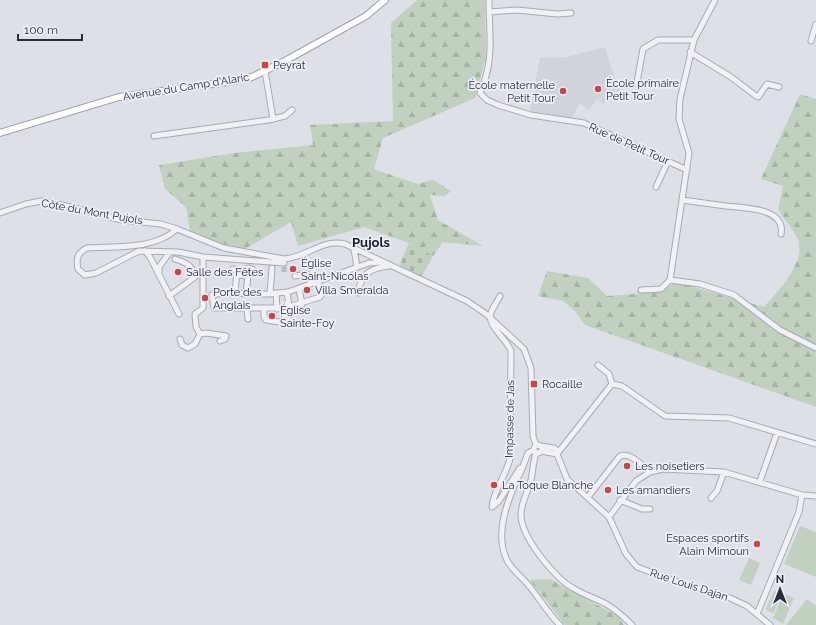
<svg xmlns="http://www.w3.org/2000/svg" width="816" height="625" font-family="Raleway,sans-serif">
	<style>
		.built { fill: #d0d2dc }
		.forest { fill: url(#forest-firs) }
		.cemetery { fill: url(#cemetery-stones) }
		.garden { fill: #c1d0bf }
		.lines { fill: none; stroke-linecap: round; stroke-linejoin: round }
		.minor-tunnel { stroke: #babcc5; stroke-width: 5; stroke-dasharray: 5 2.5; stroke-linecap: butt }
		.minor-casing { stroke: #a7aab4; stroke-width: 7 }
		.major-casing { stroke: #9da2b2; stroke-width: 8 }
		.minor { stroke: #f0f1f5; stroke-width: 5 }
		.major { stroke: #fff; stroke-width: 6 }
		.poi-dot { fill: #c84746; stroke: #edeff4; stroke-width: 1.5 }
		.labels { text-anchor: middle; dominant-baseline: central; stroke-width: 3.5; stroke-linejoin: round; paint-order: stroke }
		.poi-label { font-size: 11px; fill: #282c3d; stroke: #edeff4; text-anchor: start }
		.street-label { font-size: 11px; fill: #282c3d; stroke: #edeff4 }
		.quarter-label { font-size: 13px; font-weight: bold; fill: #1a1d2d; stroke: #edeff4 }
	</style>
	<defs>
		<pattern id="forest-firs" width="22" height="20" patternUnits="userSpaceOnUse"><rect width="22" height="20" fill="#c1d0bf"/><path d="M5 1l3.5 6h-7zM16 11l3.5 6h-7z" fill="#a6b3a5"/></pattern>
		<pattern id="cemetery-stones" width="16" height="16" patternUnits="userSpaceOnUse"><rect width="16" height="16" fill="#c1d0bf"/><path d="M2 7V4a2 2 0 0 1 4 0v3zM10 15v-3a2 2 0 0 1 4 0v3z" fill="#a6b3a5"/></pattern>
	</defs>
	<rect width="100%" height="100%" fill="#dee0e7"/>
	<path class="built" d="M 605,47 L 613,74 L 621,92 L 603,104 L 597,98 L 589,110 L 580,103 L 572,118 L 530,111 L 540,58 L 567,57 Z"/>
	<path class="forest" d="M 417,0 L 485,0 L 486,57 L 475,98 L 383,138 L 374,169 L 417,184 L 433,180 L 451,191 L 445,196 L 430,195 L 438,220 L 483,246 L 443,242 L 433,256 L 409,243 L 364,227 L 298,246 L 291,222 L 245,249 L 223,244 L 190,231 L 186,207 L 165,189 L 159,165 L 235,153 L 313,145 L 310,125 L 393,121 L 391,23 Z
		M 800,94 L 816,99 L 816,407 L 585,325 L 575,311 L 563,301 L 538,296 L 547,271 L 588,278 L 607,296 L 660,292 L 676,282 L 764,307 C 778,291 806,263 798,240 C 794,230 784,219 778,209 L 783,186 L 761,179 Z
		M 550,579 L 618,616 L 624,625 L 565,625 L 530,580 Z"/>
	<path class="cemetery" d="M 409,243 L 433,256 L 422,276 L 399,265 Z"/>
	<path class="garden" d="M 800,526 L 816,532 L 816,577 L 784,564 Z
		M 749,558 L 760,563 L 751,585 L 739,580 Z
		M 774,590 L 782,593 L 773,614 L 766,609 Z
		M 783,594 L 794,598 L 783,624 L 773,618 Z
		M 807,599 L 816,606 L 816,625 L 786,625 Z"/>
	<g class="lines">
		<path class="minor-tunnel" d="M 284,272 L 284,267"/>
		<g class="minor-casing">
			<path id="minor" d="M 489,0 C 489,37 495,58 480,93 L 487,100 L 498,105 L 531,115 L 584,123 L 687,170
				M 489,12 L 517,10 L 557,14 L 571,13
				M 811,41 L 816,24
				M 690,52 L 731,77 L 756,96 L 758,97 L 767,84 L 779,87
				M 265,71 L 273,119
				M 637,82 L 643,49 L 658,40 L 694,40
				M 154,136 L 269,120 L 285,116 L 292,110
				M 656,187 L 668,161
				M 682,200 C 697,202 712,204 726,206 C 742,208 786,207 781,234
				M 0,213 L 26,204 L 41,201 L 58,204 L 122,220 L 161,224 L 177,229 L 224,248 L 284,259 C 305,258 324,238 345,244 L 467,301 L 486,314 L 524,349 L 531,368 L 533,436 L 536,445
				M 177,229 C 154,250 116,246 87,248 C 77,253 76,259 78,269 L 85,275 L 96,273 L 139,251 L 178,252 L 203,257 L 284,263 L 284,259
				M 354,249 L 357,267
				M 145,251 L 150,257 L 179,314
				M 233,269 L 237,270 L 235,293
				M 159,275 L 159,267 L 170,252
				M 239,275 L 248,276 L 246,293
				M 248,276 L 248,268 L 252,269
				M 295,276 L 307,274 L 311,284
				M 670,280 L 700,284 L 734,295 L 780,330 L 816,348
				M 317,281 L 322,293 L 320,297 L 285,308 L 214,308 L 212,295 L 222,293 L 266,294 L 288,292 L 369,263 L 381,262
				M 299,289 L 302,304
				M 641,290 L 661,289 L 670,280 L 689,153 L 679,119 L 680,99 L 694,40 L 715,0
				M 287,292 L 289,307
				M 276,293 L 277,309
				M 358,293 C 361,274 370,268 389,266
				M 270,294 L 272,268
				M 169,296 L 195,277 C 192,265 187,263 175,259
				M 500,296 C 497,302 493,307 491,313 C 486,325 507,339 511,351 L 510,459 C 506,475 493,491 492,507 L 499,501 L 520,468 L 522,469 C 510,494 492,534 508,562 C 514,572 523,578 530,587 C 539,598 550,616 560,625
				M 247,308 L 248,319
				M 264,308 L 264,317 L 266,320 L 279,322 L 290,320
				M 284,308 L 285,321
				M 200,334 L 196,327 L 195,314 L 203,308 L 203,257
				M 200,334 L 206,333 L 226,336 L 225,339 L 220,341
				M 180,339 L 182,345 L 188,348 L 195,344 L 200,334
				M 598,365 L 609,374 L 612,384
				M 612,384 L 622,386 L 665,416 L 729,418 L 816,444
				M534 449a4 4 0 1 1 8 0a4 4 0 1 1-8 0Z
				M 540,446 L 554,448 L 558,451
				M 541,451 L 557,454
				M 536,453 C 533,462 533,471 531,480 C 528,492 521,502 521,515 C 521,537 555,578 573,588 C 581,593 589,596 598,600 C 611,605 622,615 632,625
				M 557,454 L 567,479 L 609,517 L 626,554 L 637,567 L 683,584 L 730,598 L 747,606 L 770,625
				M 557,454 L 612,384
				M 522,469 L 528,453 L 534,450
				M 760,481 L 777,433
				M 588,497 L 620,456 C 631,452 641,465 650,472
				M 711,498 L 717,491 L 724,472
				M 620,500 L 642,509 L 650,509
				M 609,517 L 636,481 L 650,472 L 663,469 L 724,472 L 802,495 L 816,496
				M 757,614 L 799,512 L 802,495"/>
		</g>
		<g class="major-casing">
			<path id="major" d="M 0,133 L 119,97 L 227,82 L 252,77 L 283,62 L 366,16 L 385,0"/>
		</g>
		<use href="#minor" class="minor"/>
		<use href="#major" class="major"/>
	</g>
	<g class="poi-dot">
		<rect x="261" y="61" width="8" height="8" rx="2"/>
		<circle cx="598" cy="89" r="4"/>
		<circle cx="563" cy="91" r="4"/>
		<circle cx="293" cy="269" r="4"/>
		<circle cx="178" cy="272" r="4"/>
		<circle cx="307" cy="290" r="4"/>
		<circle cx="205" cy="298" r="4"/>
		<circle cx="272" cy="316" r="4"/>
		<rect x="530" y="380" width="8" height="8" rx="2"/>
		<circle cx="627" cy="466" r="4"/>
		<circle cx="494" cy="485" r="4"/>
		<circle cx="608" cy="490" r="4"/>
		<circle cx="757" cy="544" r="4"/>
	</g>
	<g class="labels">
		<g class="poi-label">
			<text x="273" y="65">Peyrat</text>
			<text x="606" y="83">École primaire<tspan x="606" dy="13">Petit Tour</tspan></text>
			<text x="555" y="85" text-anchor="end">École maternelle<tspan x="555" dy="13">Petit Tour</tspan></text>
			<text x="301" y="263">Église<tspan x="301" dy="13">Saint-Nicolas</tspan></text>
			<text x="186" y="272">Salle des Fêtes</text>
			<text x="315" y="290">Villa Smeralda</text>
			<text x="213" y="292">Porte des<tspan x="213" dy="13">Anglais</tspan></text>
			<text x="280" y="310">Église<tspan x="280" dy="13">Sainte-Foy</tspan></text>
			<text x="542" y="384">Rocaille</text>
			<text x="635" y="466">Les noisetiers</text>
			<text x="502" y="485">La Toque Blanche</text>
			<text x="616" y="490">Les amandiers</text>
			<text x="749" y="538" text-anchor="end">Espaces sportifs<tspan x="749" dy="13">Alain Mimoun</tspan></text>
		</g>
		<g class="street-label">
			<text transform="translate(186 87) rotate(-9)">Avenue du Camp d'Alaric</text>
			<text transform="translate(629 144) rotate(24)">Rue de Petit Tour</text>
			<text transform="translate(92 212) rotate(10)">Côte du Mont Pujols</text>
			<text transform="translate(510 419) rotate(-89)">Impasse de Jas</text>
			<text transform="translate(689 585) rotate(18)">Rue Louis Dajan</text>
		</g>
		<g class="quarter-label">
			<text x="371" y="242">Pujols</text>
		</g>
	</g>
	<g transform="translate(780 589)" stroke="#edeff4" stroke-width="3" paint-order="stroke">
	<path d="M0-3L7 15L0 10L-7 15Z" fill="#282c3d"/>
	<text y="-6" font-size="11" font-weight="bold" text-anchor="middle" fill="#282c3d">N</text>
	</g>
	<path d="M18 34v6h64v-6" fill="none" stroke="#282c3d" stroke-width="2"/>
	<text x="24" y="34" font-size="12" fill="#282c3d" stroke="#edeff4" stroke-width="3" paint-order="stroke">100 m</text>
</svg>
